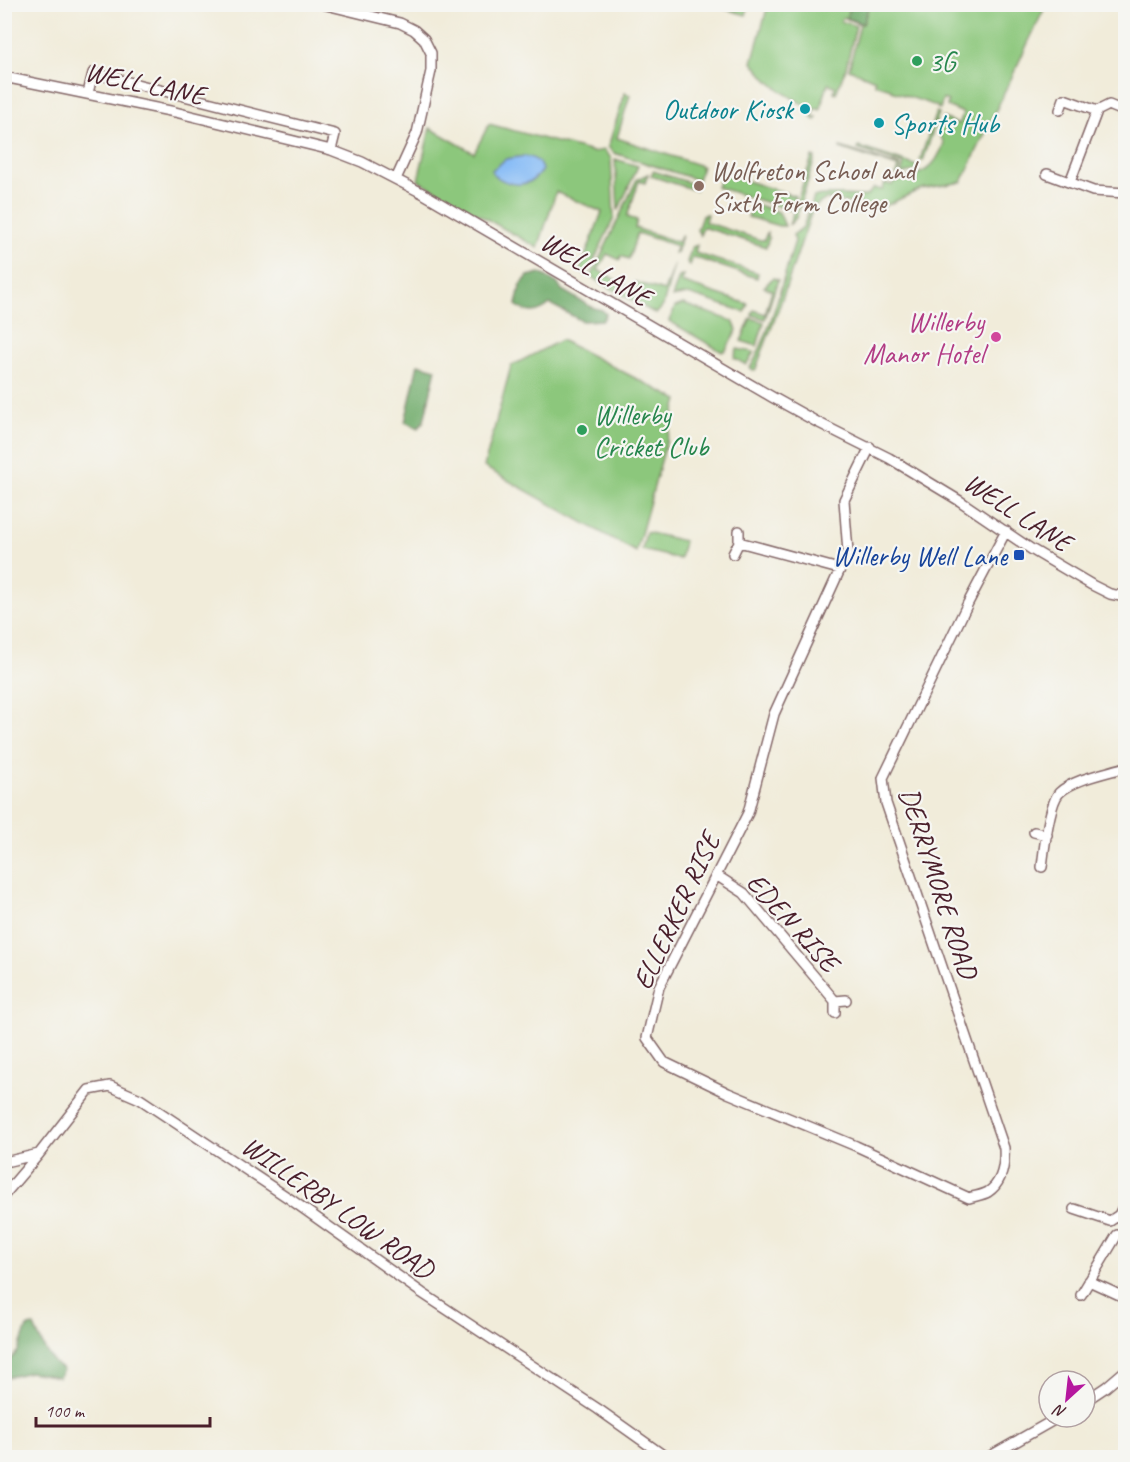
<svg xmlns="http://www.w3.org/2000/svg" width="1130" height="1462" font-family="Caveat,sans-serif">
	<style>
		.green { fill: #8cc77c; stroke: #6b7354; stroke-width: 1.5 }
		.forest { fill: #71ac6c; stroke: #5e664c; stroke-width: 1.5 }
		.water { fill: #87bcf6; stroke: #686e90; stroke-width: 1.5 }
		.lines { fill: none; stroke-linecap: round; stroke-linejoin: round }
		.street-casing { stroke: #846768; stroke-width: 12 }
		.street { stroke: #fff; stroke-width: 9 }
		.leisure-dot { fill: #2e9e5b; stroke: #f6f6f2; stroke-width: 2 }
		.culture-dot { fill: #0f9aa8; stroke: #f6f6f2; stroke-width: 2 }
		.education-dot { fill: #8d6e63; stroke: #f6f6f2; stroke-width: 2 }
		.hotel-dot { fill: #d1479c; stroke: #f6f6f2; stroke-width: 2 }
		.transit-dot { fill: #1a4fb4; stroke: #f6f6f2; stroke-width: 2 }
		.labels { text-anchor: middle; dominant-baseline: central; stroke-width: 4.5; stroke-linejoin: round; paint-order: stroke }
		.leisure-label { font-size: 28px; fill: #27864d; stroke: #f6f6f2; text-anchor: start }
		.street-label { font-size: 28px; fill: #4a1f2b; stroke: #f6f6f2 }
		.culture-label { font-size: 28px; fill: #0d838f; stroke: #f6f6f2; text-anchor: end }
		.education-label { font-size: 28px; fill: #785e54; stroke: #f6f6f2; text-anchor: start }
		.hotel-label { font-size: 28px; fill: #b23c85; stroke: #f6f6f2; text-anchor: end }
		.transit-label { font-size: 28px; fill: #164399; stroke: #f6f6f2; text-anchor: end }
	</style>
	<rect width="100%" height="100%" fill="#f6f6f2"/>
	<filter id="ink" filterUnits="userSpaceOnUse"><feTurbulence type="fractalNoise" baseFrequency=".0167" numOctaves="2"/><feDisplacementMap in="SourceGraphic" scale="12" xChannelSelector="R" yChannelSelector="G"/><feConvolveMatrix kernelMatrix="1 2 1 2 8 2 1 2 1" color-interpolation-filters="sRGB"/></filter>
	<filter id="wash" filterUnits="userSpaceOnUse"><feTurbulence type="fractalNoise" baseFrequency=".008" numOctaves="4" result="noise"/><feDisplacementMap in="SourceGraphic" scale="24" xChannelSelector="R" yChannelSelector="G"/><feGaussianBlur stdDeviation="1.35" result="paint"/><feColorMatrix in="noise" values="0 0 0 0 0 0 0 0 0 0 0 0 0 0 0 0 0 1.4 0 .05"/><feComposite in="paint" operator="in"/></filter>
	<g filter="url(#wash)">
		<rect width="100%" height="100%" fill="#f1ecda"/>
		<path class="green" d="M 712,5 L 749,4 L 749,5 L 746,15 Z
			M 768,5 L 851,5 L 847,18 L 863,24 L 869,5 L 1046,5 L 962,182 L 921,189 L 881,208 L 826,199 L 813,208 L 779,308 L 755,371 L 750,368 C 771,333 782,281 795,241 L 793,235 L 803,227 L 814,197 C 821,192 854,196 866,196 L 874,188 L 882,190 L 885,183 L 892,185 L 893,182 C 921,174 934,172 944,143 L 938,132 L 943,118 L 959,124 L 963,113 L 947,106 L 948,101 L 943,99 L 940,109 L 937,108 L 937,106 L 891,91 L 891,89 L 875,84 L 875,80 L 849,69 L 860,24 L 843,17 L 841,21 L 856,26 L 846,68 L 836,93 L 834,92 L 835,86 L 828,84 L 820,110 L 815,108 L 813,116 L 817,118 L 816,120 L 812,118 L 806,106 L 784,93 L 767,80 L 752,62 Z
			M 625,93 L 630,95 L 617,138 L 702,166 L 698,180 L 614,153 L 608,147 Z
			M 936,112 L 939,113 L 923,161 L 920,160 Z
			M 489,124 L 593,152 L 604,150 L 611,158 L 614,218 L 587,275 L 580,270 L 602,212 L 556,192 L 538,248 L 418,180 L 430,128 L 474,153 Z
			M 840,147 L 901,166 L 898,176 L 896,175 L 898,167 L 840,148 Z
			M 859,147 L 918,166 L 917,170 L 901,174 L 904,164 L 858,149 Z
			M 812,157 L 815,158 L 796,218 L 789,225 Z
			M 615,159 L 638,166 L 618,211 Z
			M 653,171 L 697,185 L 695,190 L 651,176 Z
			M 722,173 L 795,196 L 790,210 L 717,187 Z
			M 648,174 L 645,183 L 639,181 L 627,217 L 637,220 L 635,228 L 638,229 L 678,242 L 682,235 L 677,253 L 674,253 L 677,246 L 637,233 L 629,259 L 621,256 L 620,260 L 607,254 L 598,270 L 628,287 L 633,288 L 635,282 L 664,291 L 674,264 L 663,306 L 656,314 L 591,277 L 637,179 Z
			M 758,205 L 779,212 L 785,226 L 779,226 L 748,217 L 752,206 Z
			M 705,214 L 707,214 L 705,222 L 760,240 L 764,240 L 767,233 L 769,238 L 766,247 L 703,227 L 700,235 L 697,230 L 702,216 Z
			M 697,245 L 695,253 L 758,273 L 757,278 L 693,257 L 690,265 L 687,262 L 692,247 Z
			M 683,275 L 681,282 L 748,304 L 745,312 L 688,294 L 672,297 L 679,277 Z
			M 773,278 L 778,280 L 765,319 L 752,315 L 754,310 L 765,314 L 772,290 L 764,287 Z
			M 683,304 L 733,321 L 737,330 L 726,350 L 722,352 L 669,321 L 675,307 Z
			M 751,318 L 764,322 L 757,346 L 741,341 Z
			M 561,340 L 678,400 L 636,552 L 484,467 L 511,366 Z
			M 737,349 L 754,352 L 746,365 L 734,358 Z
			M 646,532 L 684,541 L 680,559 L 642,550 Z"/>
		<path class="forest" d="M 851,5 L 869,5 L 863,24 L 847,18 Z
			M 540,273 L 557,283 L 562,290 L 591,307 L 602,310 L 606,314 L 603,320 L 582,321 L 550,304 C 538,314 528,315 516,305 L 520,286 L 528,276 Z
			M 418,364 L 436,369 L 424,421 L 418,428 L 405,422 Z
			M 34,1326 C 41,1342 48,1360 63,1370 L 59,1377 L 30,1372 L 5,1378 L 5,1366 L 18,1351 L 27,1327 Z"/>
		<path class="water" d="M 525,156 C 534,158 539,160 542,170 C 530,189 510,187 494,175 L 492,170 L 506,159 Z"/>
	</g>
	<g filter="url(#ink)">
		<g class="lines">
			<g class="street-casing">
				<path id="street" d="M 322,4 L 400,23 L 414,30 L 424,39 L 431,53 L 431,71 L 417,133 L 396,179
					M 4,77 L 175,112 L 331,150 L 362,162 L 424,194 L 772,397 L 817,422 L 889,458 L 960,501 L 1031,549 L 1092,585 L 1110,594 L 1126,597
					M 88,93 L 93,73 L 335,134 L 331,150
					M 1060,110 L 1064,99 L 1097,111
					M 1047,174 L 1093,191 L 1126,193
					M 1070,182 L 1097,111 L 1109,105 L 1121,110
					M 870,447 L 844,500 L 848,552 L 774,714 L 748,813 L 659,987 L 647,1038 L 664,1062 L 728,1093 L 856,1146 L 969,1198 C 975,1196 983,1195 988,1192 C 1003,1182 1005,1164 1004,1148 L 886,803 L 883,778 L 968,603 L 1006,531
					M 739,542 L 839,569
					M 733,554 L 739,542 L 739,531
					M 1034,832 L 1047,835
					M 1042,867 C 1044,850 1049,804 1059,793 C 1073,779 1107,773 1126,767
					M 716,875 L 744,893 L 835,1001
					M 835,1013 L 835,1001 L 846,1000
					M 9,1161 L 39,1154
					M 4,1195 L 39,1154 L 89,1090 L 110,1086 L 140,1099 L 290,1199 L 422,1293 L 598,1409 L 667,1458
					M 1074,1209 L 1110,1221 L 1119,1215 L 1126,1201
					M 1089,1281 L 1126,1298
					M 1081,1295 L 1117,1235
					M 1085,1401 L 1106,1387 L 1126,1370
					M 987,1458 L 1059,1417"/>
			</g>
			<use href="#street" class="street"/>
		</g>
	</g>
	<g class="leisure-dot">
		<circle cx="917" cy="61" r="6"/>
		<circle cx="582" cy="430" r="6"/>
	</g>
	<g class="culture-dot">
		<circle cx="805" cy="109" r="6"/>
		<circle cx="879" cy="123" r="6"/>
	</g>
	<circle class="education-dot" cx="699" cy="186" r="6"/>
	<circle class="hotel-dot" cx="996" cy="337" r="6"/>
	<rect class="transit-dot" x="1013" y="549" width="12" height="12" rx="3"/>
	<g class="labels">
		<g class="leisure-label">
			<text x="929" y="61">3G</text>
			<text x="594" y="414">Willerby<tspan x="594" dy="32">Cricket Club</tspan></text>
		</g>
		<g class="street-label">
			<text transform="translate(145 83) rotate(12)">WELL LANE</text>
			<text transform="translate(596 269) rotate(30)">WELL LANE</text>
			<text transform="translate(1018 512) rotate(33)">WELL LANE</text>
			<text transform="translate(939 883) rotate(72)">DERRYMORE ROAD</text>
			<text transform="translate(676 911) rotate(-65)">ELLERKER RISE</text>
			<text transform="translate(793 922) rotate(48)">EDEN RISE</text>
			<text transform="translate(338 1207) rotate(35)">WILLERBY LOW ROAD</text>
		</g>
		<g class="culture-label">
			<text x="793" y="109">Outdoor Kiosk</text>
			<text x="891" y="123" text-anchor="start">Sports Hub</text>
		</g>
		<g class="education-label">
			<text x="711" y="170">Wolfreton School and<tspan x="711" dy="32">Sixth Form College</tspan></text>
		</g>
		<g class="hotel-label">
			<text x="984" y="321">Willerby<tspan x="984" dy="32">Manor Hotel</tspan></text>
		</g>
		<g class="transit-label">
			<text x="1007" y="555">Willerby Well Lane</text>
		</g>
	</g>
	<rect width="1130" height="1462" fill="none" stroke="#f6f6f2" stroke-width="24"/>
	<g transform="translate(1067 1399) rotate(207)"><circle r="28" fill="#f6f6f2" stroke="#b1a0a2" stroke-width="1.5"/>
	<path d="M0-4.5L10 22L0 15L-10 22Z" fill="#b5179e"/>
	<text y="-9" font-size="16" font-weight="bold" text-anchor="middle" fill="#4a1f2b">N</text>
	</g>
	<path d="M36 1417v9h174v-9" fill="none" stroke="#4a1f2b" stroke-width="3"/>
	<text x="45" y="1417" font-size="18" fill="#4a1f2b" stroke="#f6f6f2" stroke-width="4.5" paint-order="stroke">100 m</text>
</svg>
